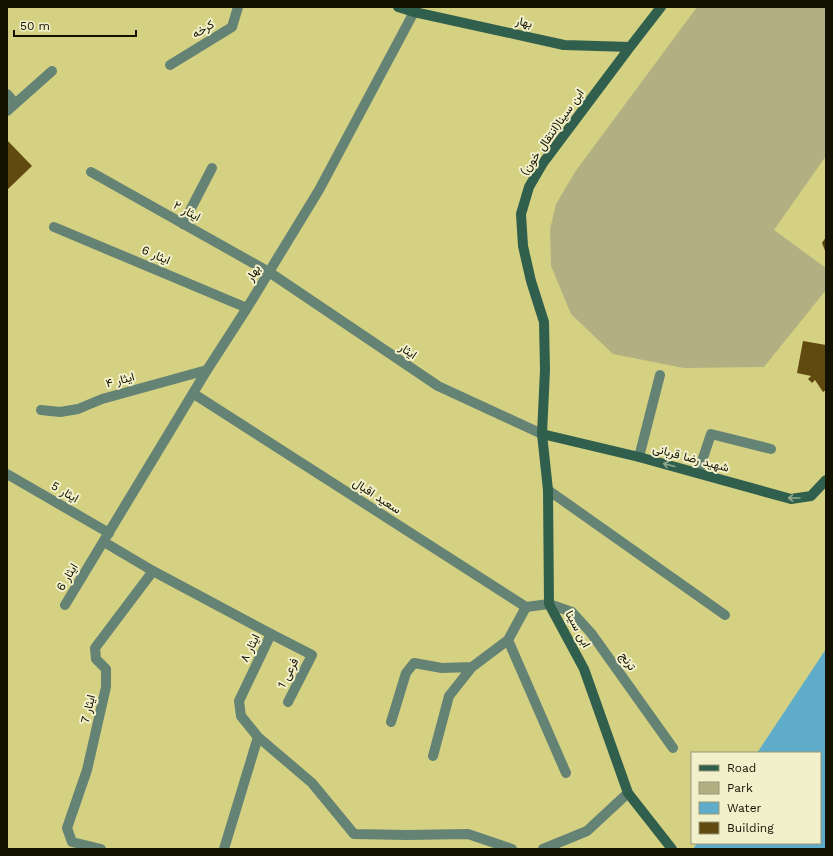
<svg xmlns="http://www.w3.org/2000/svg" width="833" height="856" font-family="'Work Sans',Vazirmatn,sans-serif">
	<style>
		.green { fill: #b2b082 }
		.water { fill: #5facca }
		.building { fill: #614a0f }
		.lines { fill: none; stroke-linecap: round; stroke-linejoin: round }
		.lane { stroke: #658375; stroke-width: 10 }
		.street { stroke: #658375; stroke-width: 10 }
		.secondary { stroke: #315f4d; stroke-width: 10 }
		.oneway { stroke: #91a88c }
		.labels { text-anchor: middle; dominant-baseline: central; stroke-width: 4; stroke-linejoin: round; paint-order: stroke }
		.street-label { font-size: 12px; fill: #131200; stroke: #f1f0ca }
	</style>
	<rect width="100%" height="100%" fill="#d5d183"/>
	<path class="green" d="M 697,7 L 826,7 L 826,156 L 774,230 L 826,268 L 826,290 L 764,367 L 684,368 L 613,354 L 571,314 L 551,266 L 550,229 L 556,204 L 575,172 Z"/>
	<path class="water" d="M 826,649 L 826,849 L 693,849 L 697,843 L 820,843 L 820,753 L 757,753 Z"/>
	<path class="building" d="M 7,140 L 32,166 L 8,189 L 7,188 Z
		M 826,237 L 826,253 L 822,243 Z
		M 803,341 L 826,345 L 826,390 L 823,392 L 815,380 L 812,383 L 808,379 L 811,376 L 797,373 Z"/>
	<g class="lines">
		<path class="lane" d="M 183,224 L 212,168
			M 41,410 L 60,412 L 78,409 L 102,399 L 207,370
			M 639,457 L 660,375
			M 698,473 L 711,434 L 771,449
			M 7,474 L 109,533
			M 271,634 L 312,655 L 288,702"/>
		<path class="street" d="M 170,65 L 232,27 L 238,7
			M 7,94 L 15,103
			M 7,111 L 52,71
			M 91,172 L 269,272 L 438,386 L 542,434
			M 54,227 L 247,308
			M 194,394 L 526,607 L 549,604 L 572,612 L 591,633 L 673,748
			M 548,490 L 725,615
			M 104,542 L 153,571 L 271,634 L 239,701 L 241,716 L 258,737 L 224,849
			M 65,605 L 207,370 L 247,308 L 319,190 L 414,12
			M 508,640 L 566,773
			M 391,722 L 406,673 L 414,663 L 442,668 L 472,667
			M 258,737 L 312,783 L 354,834 L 407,835 L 468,834 L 512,849
			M 433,756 L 449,696 L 472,667 L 508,640 L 526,607
			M 101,849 L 72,842 L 67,828 L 87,770 L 106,687 L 106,669 L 96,659 L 95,648 L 153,571
			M 543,849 L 587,831 L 628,793"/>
		<path class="secondary" d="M 398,7 L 414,12 L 564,45 L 630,47
			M 661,7 L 630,47 L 543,163 L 529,187 L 521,214 L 523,246 L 531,281 L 544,322 L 545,370 L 542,434 L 548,490 L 549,604 L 584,669 L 628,793 L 672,849
			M 542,434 L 639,457 L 791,499 L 811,496 L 826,480"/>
	</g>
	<defs><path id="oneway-shaft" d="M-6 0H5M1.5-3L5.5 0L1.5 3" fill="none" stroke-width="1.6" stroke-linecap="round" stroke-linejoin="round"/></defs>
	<g class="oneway">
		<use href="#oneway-shaft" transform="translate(669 465) rotate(-165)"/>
		<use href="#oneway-shaft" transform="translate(794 498) rotate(180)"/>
	</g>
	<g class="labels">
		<g class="street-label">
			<text transform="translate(524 22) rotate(12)">بهار</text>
			<text transform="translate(203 29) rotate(-31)">کرخه</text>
			<text transform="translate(552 132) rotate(-55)">ابن سینا(انتقال خون)</text>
			<text transform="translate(187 211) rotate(29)">ایثار ۲</text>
			<text transform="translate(156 255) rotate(23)">ایثار 6</text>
			<text transform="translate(253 273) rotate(-58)">بهار</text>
			<text transform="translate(408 351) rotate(34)">ایثار</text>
			<text transform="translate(120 380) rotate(-15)">ایثار ۴</text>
			<text transform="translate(691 458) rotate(15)">شهید رضا قربانی</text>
			<text transform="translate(65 492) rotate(30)">ایثار 5</text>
			<text transform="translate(377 496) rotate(33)">سعید اقبال</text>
			<text transform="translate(67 577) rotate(-59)">ایثار 6</text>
			<text transform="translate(578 629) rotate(62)">ابن سینا</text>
			<text transform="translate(250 648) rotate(-64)">ایثار ۸</text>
			<text transform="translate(628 661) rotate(55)">ترنج</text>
			<text transform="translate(288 673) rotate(-63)">فرعی 1</text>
			<text transform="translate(88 709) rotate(-77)">ایثار 7</text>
		</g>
	</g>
	<rect width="833" height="856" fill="none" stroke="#131200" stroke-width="16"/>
	<rect x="691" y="752" width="130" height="92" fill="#f1f0ca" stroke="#989779"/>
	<rect x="699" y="765" width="20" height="6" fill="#315f4d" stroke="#989779"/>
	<text x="727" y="772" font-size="12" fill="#131200">Road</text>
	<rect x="699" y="782" width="20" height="12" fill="#b2b082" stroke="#989779"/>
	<text x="727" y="792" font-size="12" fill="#131200">Park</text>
	<rect x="699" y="802" width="20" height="12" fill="#5facca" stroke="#989779"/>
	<text x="727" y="812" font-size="12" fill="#131200">Water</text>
	<rect x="699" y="822" width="20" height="12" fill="#614a0f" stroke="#989779"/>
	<text x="727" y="832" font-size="12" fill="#131200">Building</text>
	<path d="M14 30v6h122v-6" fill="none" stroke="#131200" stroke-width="2"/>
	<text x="20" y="30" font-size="12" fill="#131200" stroke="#f1f0ca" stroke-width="3" paint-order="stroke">50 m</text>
</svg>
